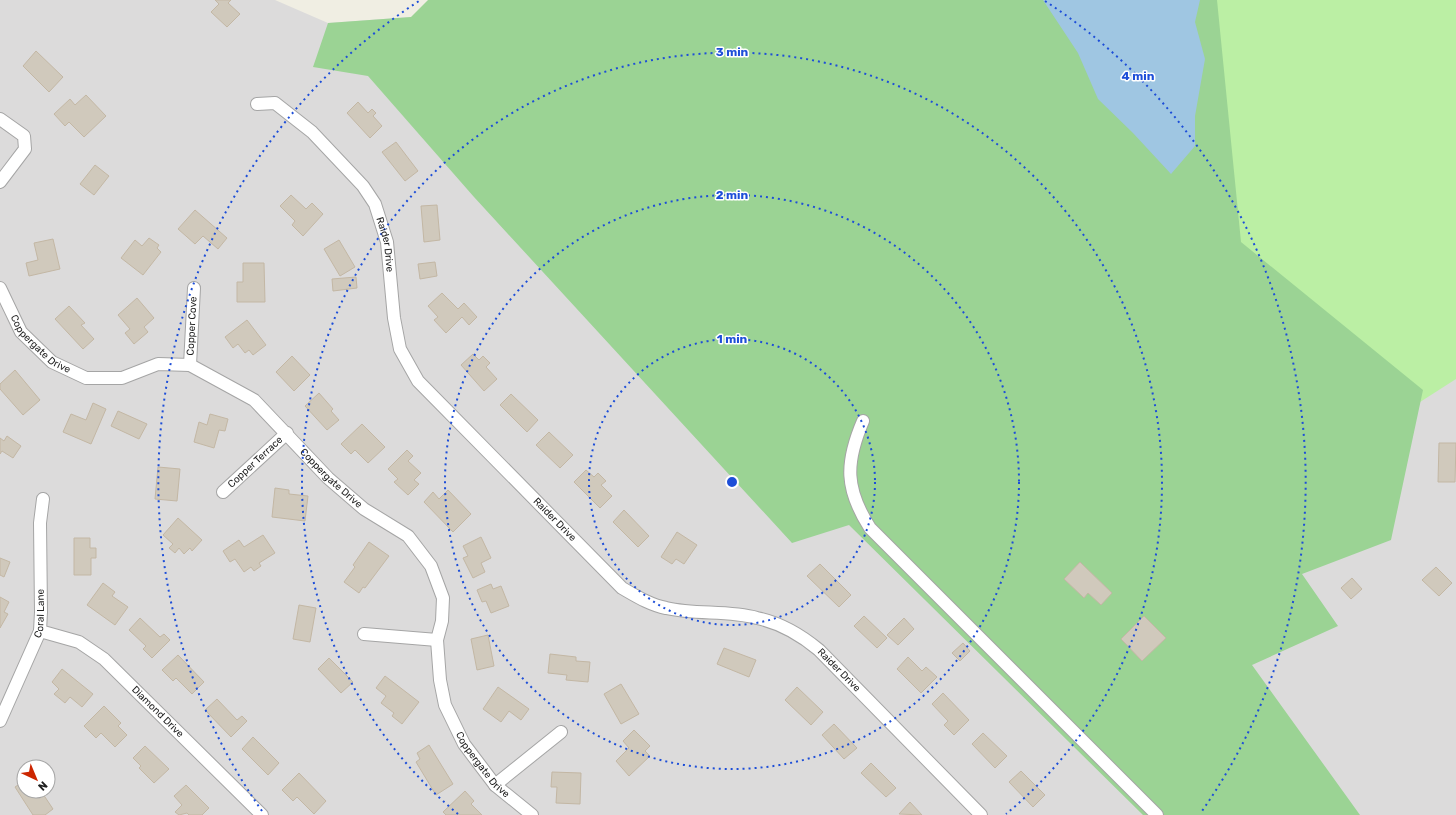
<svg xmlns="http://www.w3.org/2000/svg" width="1456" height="815" font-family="Rubik,sans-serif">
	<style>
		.residential { fill: #dcdbdb; fill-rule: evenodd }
		.grass { fill: #bbefa4 }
		.forest { fill: #9bd394 }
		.water { fill: #9fc6e2 }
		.building { fill: #d0c9bc; stroke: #c3b7a4 }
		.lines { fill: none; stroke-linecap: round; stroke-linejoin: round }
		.minor-casing { stroke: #a5a5a5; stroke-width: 14 }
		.minor { stroke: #fff; stroke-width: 12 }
		.ring { fill: none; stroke: #1d4ed8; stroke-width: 2; stroke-dasharray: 2 4 }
		.labels { text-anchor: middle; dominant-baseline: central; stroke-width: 3; stroke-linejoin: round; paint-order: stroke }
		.street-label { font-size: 10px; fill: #1e1e1e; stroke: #fff }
		.centre { fill: #1d4ed8; stroke: #fff; stroke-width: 2 }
		.ring-label { font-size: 12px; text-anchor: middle; font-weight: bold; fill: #1d4ed8; stroke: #fff; stroke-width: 3; stroke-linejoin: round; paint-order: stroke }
	</style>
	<rect width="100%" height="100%" fill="#f0eee3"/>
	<path class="residential" d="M 0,0 L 275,0 L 328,23 L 411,17 L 1456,359 L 1456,815 L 0,815 ZM 24,767 L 48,767 L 48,791 L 24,791 Z"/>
	<path class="grass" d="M 1122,0 L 1456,0 L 1456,379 L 1406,411 L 1179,256 Z"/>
	<path class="forest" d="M 428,0 L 1217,0 L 1241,242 L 1423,390 L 1391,540 L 1302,574 L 1338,626 L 1252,665 L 1360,815 L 1143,815 L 849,525 L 792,543 L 474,197 L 368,76 L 313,67 L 328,23 L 411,17 Z"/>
	<path class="water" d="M 1043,0 L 1200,0 L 1195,22 L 1205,59 L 1195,116 L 1195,146 L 1171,174 L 1133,133 L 1098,99 L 1078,53 Z"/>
	<path class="building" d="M 215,0 L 231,0 L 228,3 L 240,14 L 227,27 L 211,12 L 219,4 Z
		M 36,51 L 63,77 L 49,92 L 23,66 Z
		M 86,95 L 106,116 L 84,137 L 69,122 L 65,126 L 54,114 L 70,99 L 75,105 Z
		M 358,102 L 368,113 L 372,109 L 376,113 L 373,116 L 382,126 L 370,138 L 347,113 Z
		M 396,142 L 418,171 L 405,181 L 382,152 Z
		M 95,165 L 109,176 L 94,195 L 80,184 Z
		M 291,195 L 306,209 L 312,203 L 323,214 L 303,236 L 292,225 L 295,221 L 280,206 Z
		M 437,205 L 440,240 L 424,242 L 421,206 Z
		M 195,210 L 227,238 L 218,249 L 203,236 L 195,244 L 178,229 Z
		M 149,238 L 159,245 L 157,248 L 161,252 L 143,275 L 121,258 L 135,240 L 142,246 Z
		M 53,239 L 60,269 L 29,276 L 26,263 L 38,260 L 34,243 Z
		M 339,240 L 355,267 L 340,276 L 324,249 Z
		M 435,262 L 437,276 L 420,279 L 418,264 Z
		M 243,263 L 264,263 L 265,302 L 237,302 L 237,282 L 243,282 Z
		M 356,277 L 357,288 L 333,291 L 332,279 Z
		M 442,293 L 458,309 L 464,303 L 477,317 L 469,325 L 462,317 L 446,333 L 434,320 L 438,317 L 428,306 Z
		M 137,298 L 154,318 L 144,327 L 148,332 L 134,344 L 125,333 L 130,329 L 118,315 Z
		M 69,306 L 85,323 L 81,325 L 94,339 L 83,349 L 55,319 Z
		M 247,320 L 266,345 L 253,355 L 249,350 L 245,353 L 238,344 L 233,348 L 225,337 Z
		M 473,354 L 479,360 L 483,356 L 490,363 L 486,367 L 497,379 L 484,391 L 461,365 Z
		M 292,356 L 310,375 L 294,391 L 276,372 Z
		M 15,370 L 40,400 L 23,415 L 0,389 L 0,384 Z
		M 319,393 L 333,409 L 331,411 L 339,420 L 327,430 L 305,406 Z
		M 511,394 L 538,420 L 527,432 L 500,405 Z
		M 93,403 L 106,409 L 91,444 L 63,432 L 71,414 L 86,420 Z
		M 118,411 L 147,424 L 139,439 L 111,426 Z
		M 210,414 L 228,419 L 225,431 L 219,430 L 214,448 L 194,442 L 199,422 L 207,425 Z
		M 362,424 L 385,447 L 368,463 L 355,450 L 351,454 L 341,444 Z
		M 549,432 L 573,455 L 560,468 L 536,445 Z
		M 7,436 L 21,446 L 13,458 L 2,451 L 0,454 L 0,438 L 4,441 Z
		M 1439,443 L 1456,443 L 1455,482 L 1438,482 Z
		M 407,450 L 413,456 L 408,461 L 421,473 L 414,480 L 419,484 L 408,495 L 394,482 L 398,479 L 388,469 Z
		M 158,467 L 180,469 L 177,501 L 155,499 Z
		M 586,470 L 594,477 L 598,473 L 606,481 L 601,485 L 612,496 L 600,508 L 574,482 Z
		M 275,488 L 289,490 L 289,494 L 308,496 L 305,521 L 272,517 Z
		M 448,490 L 471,514 L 453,532 L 424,502 L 433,492 L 439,499 Z
		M 624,510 L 649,536 L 638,547 L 613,522 Z
		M 178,518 L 202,540 L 192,551 L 190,548 L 184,554 L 179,548 L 175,553 L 169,548 L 173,544 L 163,535 Z
		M 677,532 L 697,545 L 684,564 L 676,559 L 672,564 L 661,557 Z
		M 263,535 L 275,553 L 259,563 L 261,566 L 254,571 L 251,567 L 244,572 L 235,559 L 230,562 L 223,551 L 239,540 L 244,547 Z
		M 481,537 L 491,558 L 481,563 L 485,572 L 473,578 L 463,558 L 468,556 L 463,546 Z
		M 74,538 L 90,538 L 90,548 L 96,548 L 96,558 L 91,558 L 91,575 L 74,575 Z
		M 369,542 L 389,556 L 365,588 L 363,587 L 359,593 L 344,582 L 355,567 L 353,565 Z
		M 0,558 L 10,562 L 4,577 L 0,575 Z
		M 1080,562 L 1112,593 L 1101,605 L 1088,593 L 1084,598 L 1064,579 Z
		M 820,564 L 851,595 L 839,607 L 807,576 Z
		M 1436,567 L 1452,583 L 1439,596 L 1422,580 Z
		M 1352,578 L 1362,589 L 1351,599 L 1341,588 Z
		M 103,583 L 115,592 L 112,596 L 128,607 L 115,625 L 87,605 Z
		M 491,584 L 493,589 L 501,586 L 509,606 L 491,613 L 486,601 L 482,602 L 477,590 Z
		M 0,597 L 9,602 L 4,612 L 8,614 L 0,628 Z
		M 299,605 L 316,608 L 310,642 L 293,639 Z
		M 864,616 L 887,638 L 877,648 L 854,626 Z
		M 1144,616 L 1166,638 L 1142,661 L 1121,639 Z
		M 140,618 L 160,637 L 164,634 L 170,640 L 152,658 L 143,649 L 146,646 L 129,630 Z
		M 904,618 L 914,629 L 898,645 L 887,635 Z
		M 488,635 L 494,666 L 477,670 L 471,639 Z
		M 963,643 L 970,651 L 960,661 L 952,653 Z
		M 724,648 L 756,660 L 749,677 L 717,664 Z
		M 550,654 L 576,657 L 576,661 L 590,662 L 588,682 L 566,680 L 567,675 L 548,673 Z
		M 178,655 L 204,682 L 192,694 L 176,678 L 173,681 L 162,670 Z
		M 908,657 L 922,671 L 926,667 L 937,677 L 921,693 L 897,669 Z
		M 329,658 L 353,682 L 341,693 L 318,669 Z
		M 62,669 L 93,694 L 82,707 L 70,697 L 65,703 L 54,694 L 59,689 L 52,682 Z
		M 385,676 L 419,702 L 402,724 L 392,716 L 394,713 L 381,703 L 386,696 L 376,688 Z
		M 621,684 L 639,714 L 621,724 L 604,694 Z
		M 498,687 L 529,709 L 521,720 L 509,711 L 501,722 L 483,709 Z
		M 797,687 L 823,712 L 811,725 L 785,700 Z
		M 943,693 L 969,720 L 954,735 L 944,725 L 948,721 L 932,704 Z
		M 217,699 L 237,720 L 242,716 L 247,721 L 231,737 L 205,710 Z
		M 104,706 L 121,723 L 118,726 L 127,735 L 115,747 L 101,733 L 96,738 L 84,726 Z
		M 834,724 L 857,748 L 844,759 L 822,735 Z
		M 634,730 L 650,746 L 645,751 L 650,756 L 629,776 L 616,761 L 629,748 L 623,741 Z
		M 983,733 L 1007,756 L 995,768 L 972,744 Z
		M 253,737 L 279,763 L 268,775 L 242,749 Z
		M 429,745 L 453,784 L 436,795 L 416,762 L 420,759 L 417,753 Z
		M 145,746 L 169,769 L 154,783 L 139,768 L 141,766 L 133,758 Z
		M 871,763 L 896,788 L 886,797 L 861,773 Z
		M 1021,771 L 1045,795 L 1033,807 L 1009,782 Z
		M 552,772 L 581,773 L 580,804 L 556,803 L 557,787 L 551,787 Z
		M 299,773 L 326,801 L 314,814 L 297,797 L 293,801 L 282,790 Z
		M 24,781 L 24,791 L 41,791 L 53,809 L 45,815 L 33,815 L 15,787 Z
		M 186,785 L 209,808 L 202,815 L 189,815 L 187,813 L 179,815 L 175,812 L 182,805 L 174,796 Z
		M 465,791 L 474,801 L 471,804 L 482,815 L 446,815 L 443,812 Z
		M 910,802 L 922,815 L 899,814 Z"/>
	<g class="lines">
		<g class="minor-casing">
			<g id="minor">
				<path id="s1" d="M 257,104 L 275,103 L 312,132 L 363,186 L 375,204 L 387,242 L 394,318 L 400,349 L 418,381 L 622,588 C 636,596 650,605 666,608 C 696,615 728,610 757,618 C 781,623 801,635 819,650 L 981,815"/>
				<path d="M 0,119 L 24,136 L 25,149 L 0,182"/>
				<path id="s2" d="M 0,288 L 21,332 L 52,362 L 86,378 L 122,378 L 158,364 L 190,365 L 254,400 L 328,478 L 364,509 L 408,536 L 431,566 L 443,598 L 442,621 L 437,640 L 440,680 L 445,705 L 464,744 L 495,785 L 532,815"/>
				<path id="s3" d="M 190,365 L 194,288"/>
				<path d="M 863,421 C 845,463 845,489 870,528 L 1157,815"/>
				<path id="s4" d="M 223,492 L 287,433"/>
				<path id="s5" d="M 40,631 L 79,642 L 104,659 L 262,815"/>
				<path d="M 364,634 L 437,640"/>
				<path id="s6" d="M 0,721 L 40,631 L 41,612 L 40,523 L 43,499"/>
				<path d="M 495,785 L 561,732"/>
			</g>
		</g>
		<use href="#minor" class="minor"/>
	</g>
	<g class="ring">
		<circle cx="732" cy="482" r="143"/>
		<circle cx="732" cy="482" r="287"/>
		<path d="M458 814A430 430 0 1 1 1006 814"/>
		<path d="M262 811A574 574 0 0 1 419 1M1045 1A574 574 0 0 1 1202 811"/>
	</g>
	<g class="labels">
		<g class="street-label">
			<text stroke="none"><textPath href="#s1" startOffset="203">Raider Drive</textPath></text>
			<text stroke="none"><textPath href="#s3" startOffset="39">Copper Cove</textPath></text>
			<text stroke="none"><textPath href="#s2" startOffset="71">Coppergate Drive</textPath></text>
			<text stroke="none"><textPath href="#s4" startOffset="44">Copper Terrace</textPath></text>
			<text stroke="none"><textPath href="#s2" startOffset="419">Coppergate Drive</textPath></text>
			<text stroke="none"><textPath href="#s1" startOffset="540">Raider Drive</textPath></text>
			<text stroke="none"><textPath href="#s6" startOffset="116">Coral Lane</textPath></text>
			<text stroke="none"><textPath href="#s1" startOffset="875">Raider Drive</textPath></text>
			<text stroke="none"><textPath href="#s5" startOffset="146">Diamond Drive</textPath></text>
			<text stroke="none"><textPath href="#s2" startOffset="767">Coppergate Drive</textPath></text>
		</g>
	</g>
	<circle cx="732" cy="482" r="6" class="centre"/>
	<g class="ring-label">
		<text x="732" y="56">3 min</text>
		<text x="1138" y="80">4 min</text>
		<text x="732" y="199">2 min</text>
		<text x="732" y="343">1 min</text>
	</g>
	<g transform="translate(36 779) rotate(136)"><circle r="19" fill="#ffffff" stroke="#a5a5a5"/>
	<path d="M0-3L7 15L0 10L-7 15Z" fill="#cc2600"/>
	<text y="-6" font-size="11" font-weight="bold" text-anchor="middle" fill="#1e1e1e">N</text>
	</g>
</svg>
